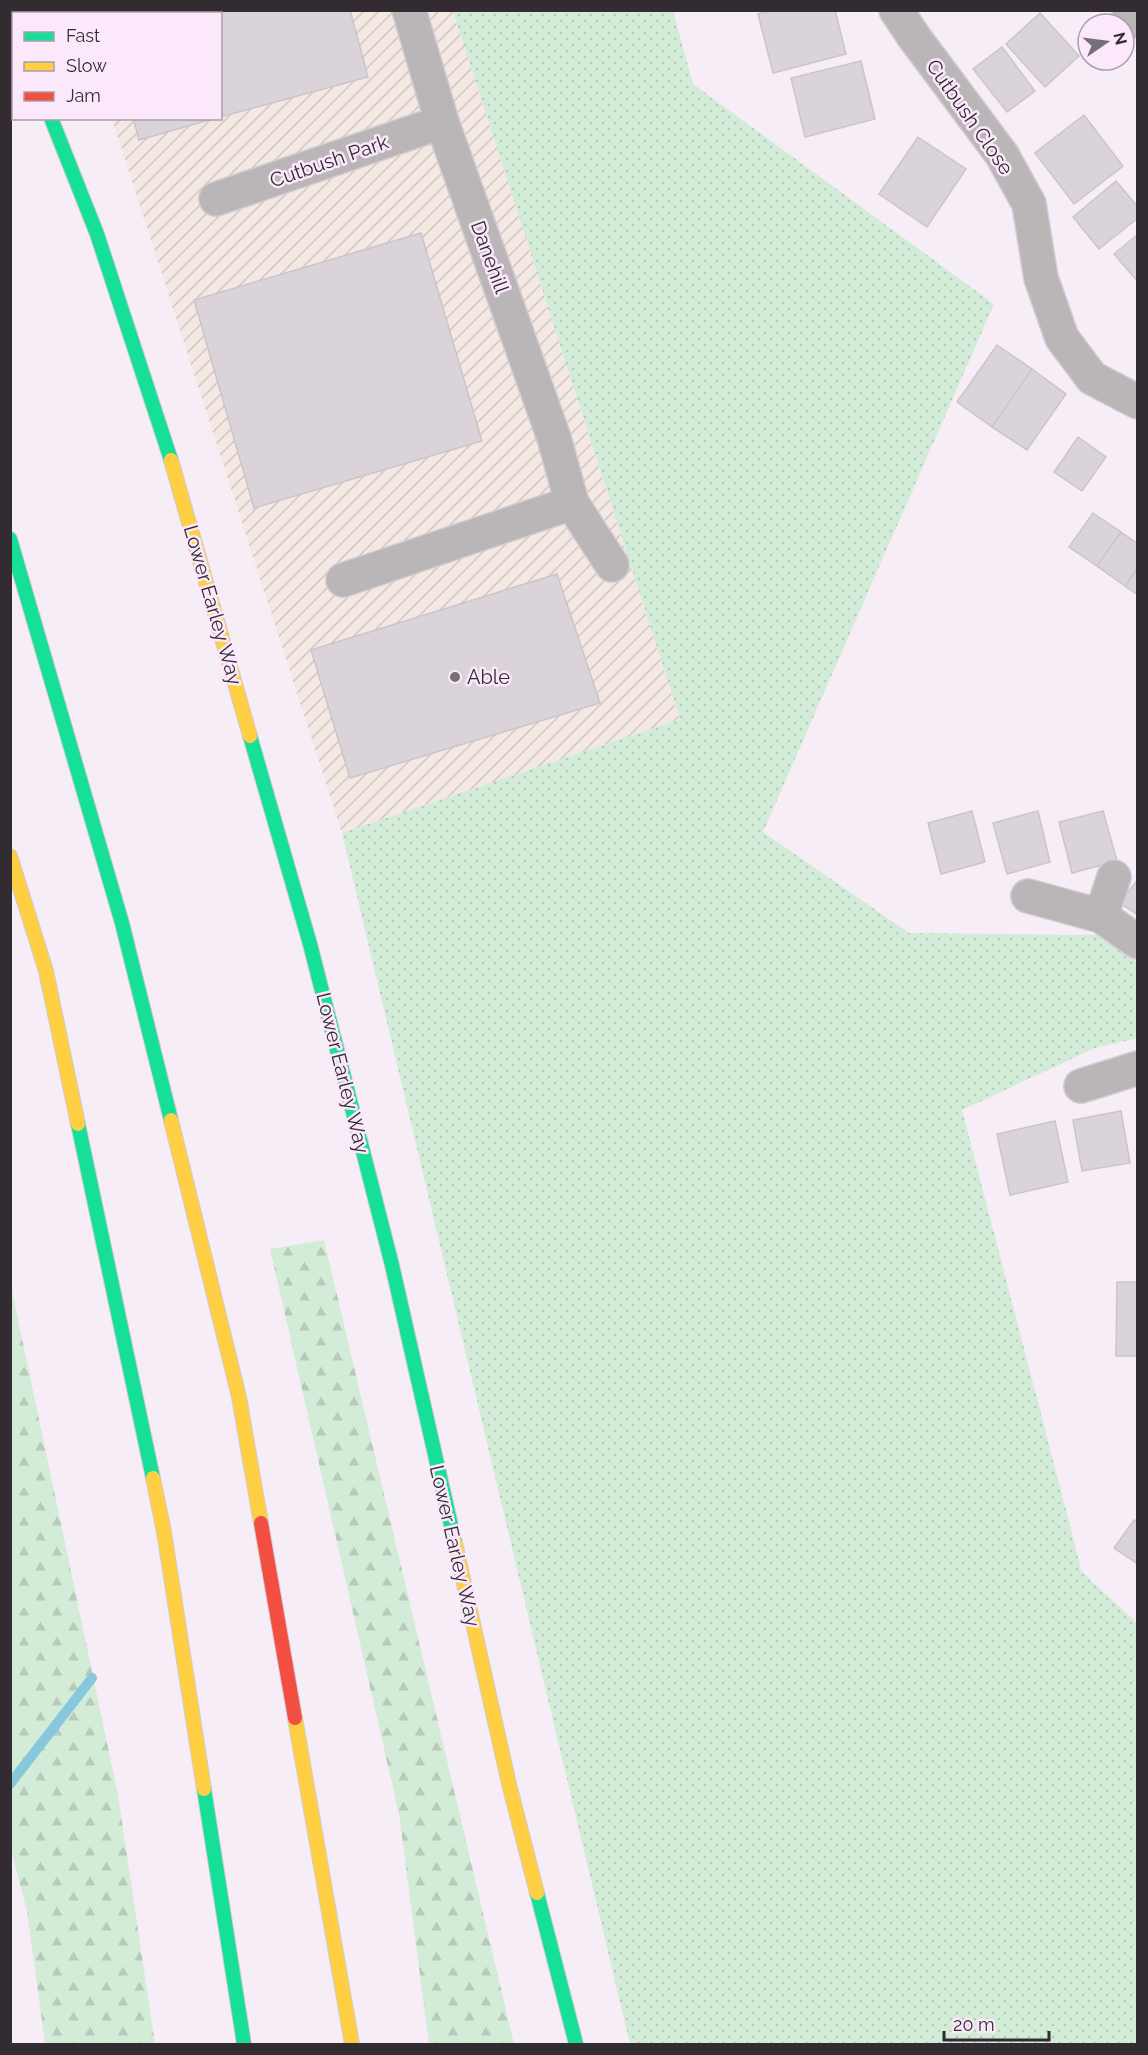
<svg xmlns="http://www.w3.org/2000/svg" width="1148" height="2055" font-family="Raleway,sans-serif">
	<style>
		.industrial { fill: url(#industrial-furrows) }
		.grass { fill: url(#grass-dots) }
		.forest { fill: url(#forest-firs) }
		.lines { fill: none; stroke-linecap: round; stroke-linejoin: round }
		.stream { stroke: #88c8dd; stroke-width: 10 }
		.building { fill: #dad3da; stroke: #cbc4cb; stroke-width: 1.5 }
		.street-casing { stroke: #d3cbd3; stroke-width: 36 }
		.fast-casing { stroke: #d3cbd3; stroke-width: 16 }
		.slow-casing { stroke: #d3cbd3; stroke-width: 16 }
		.jam-casing { stroke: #d3cbd3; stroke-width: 16 }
		.street { stroke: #bab5b6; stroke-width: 33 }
		.fast { stroke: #16e098; stroke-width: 14 }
		.slow { stroke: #ffcf43; stroke-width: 14 }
		.jam { stroke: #f24e42; stroke-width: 14 }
		.poi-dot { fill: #776f77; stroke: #fbe9fb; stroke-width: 2 }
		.labels { text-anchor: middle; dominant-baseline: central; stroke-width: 5; stroke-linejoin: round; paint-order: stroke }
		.street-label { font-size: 20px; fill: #322b32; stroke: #fbe9fb }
		.poi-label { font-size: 20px; fill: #322b32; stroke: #fbe9fb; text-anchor: start }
	</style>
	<defs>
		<pattern id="industrial-furrows" width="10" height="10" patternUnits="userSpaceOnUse" patternTransform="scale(1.5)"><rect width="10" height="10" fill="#f3e8e2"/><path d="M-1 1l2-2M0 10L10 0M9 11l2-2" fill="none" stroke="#d1c7c2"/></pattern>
		<pattern id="grass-dots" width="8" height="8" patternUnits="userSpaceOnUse" patternTransform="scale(1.5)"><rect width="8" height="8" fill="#d3ecd8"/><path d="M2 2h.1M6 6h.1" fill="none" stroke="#b6cbba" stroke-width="1.8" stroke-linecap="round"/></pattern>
		<pattern id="forest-firs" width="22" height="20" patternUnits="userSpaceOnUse" patternTransform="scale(1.5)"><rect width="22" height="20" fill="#d3ecd8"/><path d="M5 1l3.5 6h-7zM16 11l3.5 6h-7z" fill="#b6cbba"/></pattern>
	</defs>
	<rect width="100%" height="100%" fill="#f7edf7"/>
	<path class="industrial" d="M 78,11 L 453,11 L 680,720 L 342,833 L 112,119 L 220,118 L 220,14 L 78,14 Z"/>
	<path class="grass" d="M 453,11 L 673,11 L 693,84 L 994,304 L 763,832 L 909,933 L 1099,935 L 1137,962 L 1137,1038 L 1095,1048 L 962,1110 L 1082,1572 L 1137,1623 L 1137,2044 L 630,2044 L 342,833 L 680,719 Z"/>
	<path class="forest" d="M 324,1240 L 514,2044 L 429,2044 L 399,1814 L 270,1249 Z
		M 11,1286 L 118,1795 L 155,2044 L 45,2044 L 27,1911 L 10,1846 Z"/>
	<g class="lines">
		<path class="stream" d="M 10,1784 L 92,1678"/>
	</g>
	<path class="building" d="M 100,10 L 138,10 L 130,14 L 101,14 Z
		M 213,10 L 350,10 L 368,77 L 220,117 L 220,14 L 203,14 Z
		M 773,10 L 835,10 L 846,54 L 773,73 L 758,14 Z
		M 1040,13 L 1079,56 L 1045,87 L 1006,44 Z
		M 1002,47 L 1035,91 L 1007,112 L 973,69 Z
		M 861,61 L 875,119 L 805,137 L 791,78 Z
		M 1084,115 L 1123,166 L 1074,204 L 1035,153 Z
		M 133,118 L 216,118 L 139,140 Z
		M 918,137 L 966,169 L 927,227 L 879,194 Z
		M 1116,181 L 1138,207 L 1138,218 L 1099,249 L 1073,217 Z
		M 421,233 L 482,441 L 254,508 L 194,300 Z
		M 1138,234 L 1138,282 L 1114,254 Z
		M 997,345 L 1032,369 L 992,427 L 957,402 Z
		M 1032,369 L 1066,394 L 1027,450 L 992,427 Z
		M 1078,437 L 1106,457 L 1082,491 L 1054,472 Z
		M 1093,513 L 1121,532 L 1097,566 L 1069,547 Z
		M 1121,532 L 1138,544 L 1138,568 L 1125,586 L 1097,566 Z
		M 1138,568 L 1138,595 L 1125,586 Z
		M 557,574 L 600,703 L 350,778 L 311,650 Z
		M 972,811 L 985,862 L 941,874 L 928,823 Z
		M 1038,811 L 1050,862 L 1007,874 L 993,823 Z
		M 1103,811 L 1117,861 L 1072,873 L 1059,822 Z
		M 1138,879 L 1138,915 L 1120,903 Z
		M 1121,1111 L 1130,1163 L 1082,1171 L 1073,1120 Z
		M 1055,1121 L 1068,1182 L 1010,1195 L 997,1134 Z
		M 1117,1282 L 1138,1282 L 1138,1356 L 1116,1356 Z
		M 1134,1520 L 1138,1522 L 1138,1564 L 1114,1548 Z"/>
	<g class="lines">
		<g class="street-casing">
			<path id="street" d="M 409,10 L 442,122 L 554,438 L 572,503 L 612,565
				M 896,10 L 914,37 L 1002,155 L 1029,204 L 1041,278 L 1062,338 L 1092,378 L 1138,402
				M 1129,10 L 1138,21
				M 216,199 L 442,122
				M 343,580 L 572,503
				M 1114,877 L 1101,916 L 1138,942
				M 1028,896 L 1101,916
				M 1081,1086 L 1138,1068"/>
		</g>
		<g class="fast-casing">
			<path id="fast" d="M 51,118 L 97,234 L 171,460
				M 10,539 L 122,923 L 171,1120
				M 250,736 L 310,944 L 392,1265 L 455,1543
				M 78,1124 L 153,1478
				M 204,1789 L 244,2044
				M 537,1893 L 576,2044"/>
		</g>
		<g class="slow-casing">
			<path id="slow" d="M 10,20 L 14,27
				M 171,460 L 250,736
				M 10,856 L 46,971 L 78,1124
				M 171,1120 L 239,1397 L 261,1523
				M 153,1478 L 164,1532 L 204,1789
				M 455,1543 L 509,1784 L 537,1893
				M 295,1718 L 352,2044"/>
		</g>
		<g class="jam-casing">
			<path id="jam" d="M 261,1523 L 295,1718"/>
		</g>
		<use href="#street" class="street"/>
		<use href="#fast" class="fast"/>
		<use href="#slow" class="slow"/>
		<use href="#jam" class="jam"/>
	</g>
	<circle class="poi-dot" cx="455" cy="677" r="6"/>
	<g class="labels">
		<g class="street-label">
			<text transform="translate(970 117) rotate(55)">Cutbush Close</text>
			<text transform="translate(329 161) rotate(-19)">Cutbush Park</text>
			<text transform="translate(490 257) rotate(70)">Danehill</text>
			<text transform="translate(213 605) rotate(74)">Lower Earley Way</text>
			<text transform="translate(343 1073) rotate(76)">Lower Earley Way</text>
			<text transform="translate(455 1546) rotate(77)">Lower Earley Way</text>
		</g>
		<g class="poi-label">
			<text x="467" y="677">Able</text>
		</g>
	</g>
	<rect width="1148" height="2055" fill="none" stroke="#322b32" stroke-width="24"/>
	<rect x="12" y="12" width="210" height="108" fill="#fbe9fb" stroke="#ab9dab" stroke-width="1.5"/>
	<rect x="24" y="32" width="30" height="9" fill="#16e098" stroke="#ab9dab" stroke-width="1.5"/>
	<text x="66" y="42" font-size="18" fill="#322b32">Fast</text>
	<rect x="24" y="62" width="30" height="9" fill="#ffcf43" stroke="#ab9dab" stroke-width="1.5"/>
	<text x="66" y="72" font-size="18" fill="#322b32">Slow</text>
	<rect x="24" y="92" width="30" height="9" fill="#f24e42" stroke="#ab9dab" stroke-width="1.5"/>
	<text x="66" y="102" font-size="18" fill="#322b32">Jam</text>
	<g transform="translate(1106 42) rotate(76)"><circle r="28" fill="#fbe9fb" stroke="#ab9dab" stroke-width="1.5"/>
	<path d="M0-4.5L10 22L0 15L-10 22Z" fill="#776f77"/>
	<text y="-9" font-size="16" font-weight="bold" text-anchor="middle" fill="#322b32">N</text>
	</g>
	<path d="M944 2031v9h105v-9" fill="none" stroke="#322b32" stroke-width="3"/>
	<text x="953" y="2031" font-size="18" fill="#322b32" stroke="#fbe9fb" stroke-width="4.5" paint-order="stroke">20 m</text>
</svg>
